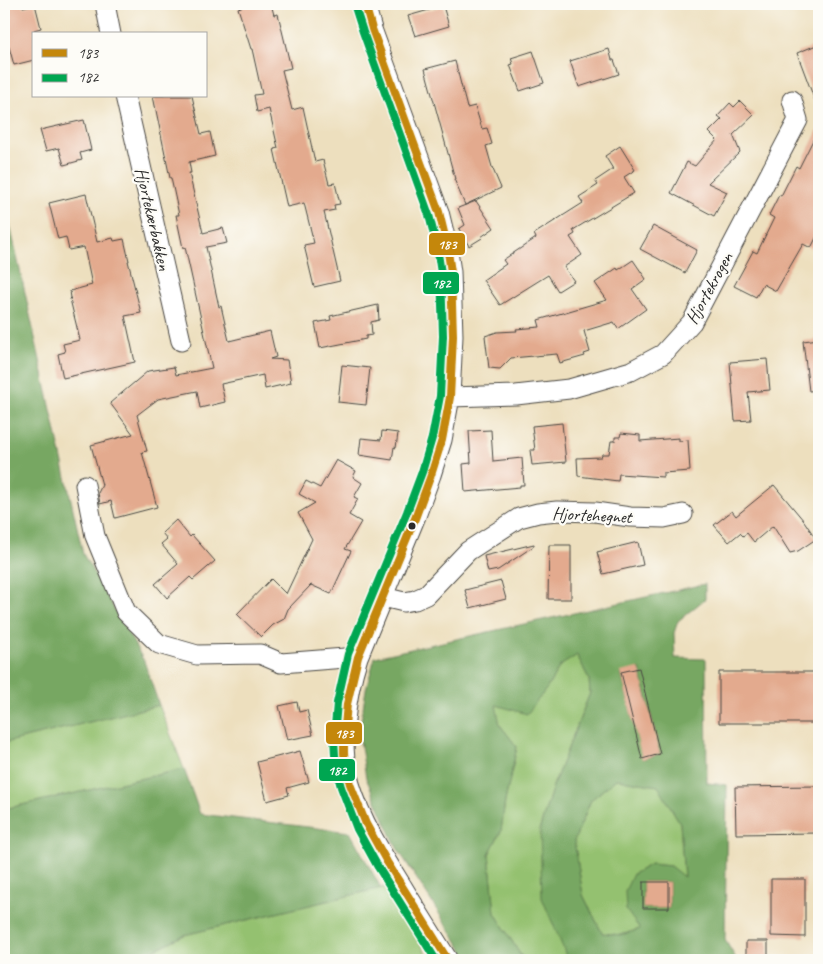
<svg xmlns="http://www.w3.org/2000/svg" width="823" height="964" font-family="Caveat,sans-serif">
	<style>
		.green { fill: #94c16f; stroke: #60764d }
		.forest { fill: #77a762; stroke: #516946; fill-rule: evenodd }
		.building { fill: #e3aa8e }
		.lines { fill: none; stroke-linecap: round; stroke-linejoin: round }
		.minor-casing { stroke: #484641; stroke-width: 21 }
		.minor { stroke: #fff; stroke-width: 19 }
		.bus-1-casing { stroke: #fdfcf7; stroke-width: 11 }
		.bus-2-casing { stroke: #fdfcf7; stroke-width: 11 }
		.bus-1 { stroke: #c4870b; stroke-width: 8 }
		.bus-2 { stroke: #00a651; stroke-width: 8 }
		.bus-dot { fill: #2b2b2b; stroke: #fdfcf7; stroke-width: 2 }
		.labels { text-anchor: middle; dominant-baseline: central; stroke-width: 4.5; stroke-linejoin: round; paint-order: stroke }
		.street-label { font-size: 18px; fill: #2b2b2b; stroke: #fdfcf7 }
		.line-badge { stroke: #fdfcf7; stroke-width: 2 }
		.badge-label { font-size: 14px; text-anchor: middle; font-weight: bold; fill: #fff }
	</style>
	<rect width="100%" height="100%" fill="#fdfcf7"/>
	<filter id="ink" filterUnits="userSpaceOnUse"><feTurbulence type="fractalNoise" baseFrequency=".02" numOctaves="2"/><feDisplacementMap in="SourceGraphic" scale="10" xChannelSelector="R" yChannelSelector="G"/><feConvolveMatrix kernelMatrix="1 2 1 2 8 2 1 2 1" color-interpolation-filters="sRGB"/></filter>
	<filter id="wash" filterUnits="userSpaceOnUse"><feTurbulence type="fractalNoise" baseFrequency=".0096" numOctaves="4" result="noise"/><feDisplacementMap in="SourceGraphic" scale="20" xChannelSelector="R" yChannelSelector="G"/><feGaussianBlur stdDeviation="1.12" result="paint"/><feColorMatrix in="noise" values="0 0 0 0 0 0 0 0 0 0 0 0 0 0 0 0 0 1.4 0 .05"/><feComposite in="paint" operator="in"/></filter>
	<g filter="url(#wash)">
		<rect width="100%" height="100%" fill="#eddfbe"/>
		<path class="green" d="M 577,655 L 589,679 L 590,693 L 553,786 L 540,828 L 567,960 L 530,960 L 521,956 L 495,913 L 489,854 L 501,831 L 505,801 L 517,747 L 500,725 L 495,705 L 547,688 L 560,666 Z
			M 159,705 L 184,769 L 4,809 L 4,743 Z
			M 616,779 L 659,786 L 680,823 L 684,878 L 670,866 L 651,864 L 633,874 L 640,929 L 621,935 L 602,933 L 583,895 L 574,841 L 591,800 Z
			M 389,886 L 430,960 L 134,960 L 184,935 Z"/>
		<path class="forest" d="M 4,198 L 83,554 L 144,661 L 159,705 L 4,743 Z
			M 705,584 L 705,599 L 678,621 L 674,633 L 675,658 L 706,659 L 707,783 L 727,785 L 725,940 L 737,960 L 567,960 L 564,950 L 542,898 L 540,828 L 553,786 L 590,693 L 589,679 L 577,655 L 560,666 L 547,688 L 527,714 L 496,705 L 500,725 L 517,747 L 505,801 L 501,831 L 489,854 L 495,913 L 521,956 L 530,960 L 469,960 L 397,848 L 366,778 L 359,734 L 366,689 L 375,657 ZM 640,669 L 660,754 L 643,759 L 621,673 ZM 616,779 L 658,786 L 680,823 L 684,877 L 670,866 L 651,864 L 633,874 L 625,891 L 626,910 L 640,929 L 621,935 L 602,933 L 583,895 L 574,841 L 591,800 ZM 643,882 L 669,882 L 669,908 L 643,908 Z
			M 184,769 L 200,814 L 350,832 L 381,888 L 184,935 L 134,960 L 4,960 L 4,809 Z"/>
		<g id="blocks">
			<path class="building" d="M 16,4 L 22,4 L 23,7 L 35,4 L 41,28 L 34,30 L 34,60 L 14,65 L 9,47 L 4,48 L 4,7 Z
				M 250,4 L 271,4 L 274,15 L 278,14 L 291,68 L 282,70 L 292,110 L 303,107 L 315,162 L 323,160 L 329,184 L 335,183 L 340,204 L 334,205 L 335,210 L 324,212 L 340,281 L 314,287 L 304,245 L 314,243 L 304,203 L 287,207 L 274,149 L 278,148 L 269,109 L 257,112 L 254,95 L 262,94 L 252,49 L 251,49 L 238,8 Z
				M 443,6 L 449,26 L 415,36 L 408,16 Z
				M 819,44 L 819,109 L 818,109 L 797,53 Z
				M 609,49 L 612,60 L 614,60 L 619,74 L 579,87 L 570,61 Z
				M 533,51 L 544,83 L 520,91 L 510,65 L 513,64 L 511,58 Z
				M 455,61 L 467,108 L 475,106 L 482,129 L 487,128 L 492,144 L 486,146 L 492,167 L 501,188 L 465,205 L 454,179 L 455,179 L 425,69 Z
				M 153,96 L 192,96 L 201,134 L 210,132 L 215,156 L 189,162 L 191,173 L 189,173 L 203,233 L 223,228 L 227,243 L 206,247 L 219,307 L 221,306 L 229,341 L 270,331 L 276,357 L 270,359 L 287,360 L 291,383 L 265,389 L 263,375 L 221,384 L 225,402 L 200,408 L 197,391 L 158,399 L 137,415 L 147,451 L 142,452 L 157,507 L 115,518 L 111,501 L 100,504 L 98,493 L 102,485 L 91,445 L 133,434 L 110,403 L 148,371 L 174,367 L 176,375 L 212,368 L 185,247 L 183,248 L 176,215 L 179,215 L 171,178 L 170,178 Z
				M 740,101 L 754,115 L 733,135 L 740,152 L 708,183 L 727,192 L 714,216 L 671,193 L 687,162 L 695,166 L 717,140 L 709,132 L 722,119 L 718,116 L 730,103 L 734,107 Z
				M 84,120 L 91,150 L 80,153 L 82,160 L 64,165 L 59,148 L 46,151 L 40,130 Z
				M 819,128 L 819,232 L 811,248 L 803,244 L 776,291 L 763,284 L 756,297 L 734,286 L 753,251 L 757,253 L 774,218 L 769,215 L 779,195 L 781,196 L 796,166 L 799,168 Z
				M 620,146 L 635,170 L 624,177 L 634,193 L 573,230 L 575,234 L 570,237 L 582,255 L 564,267 L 574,281 L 558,291 L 548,275 L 500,305 L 483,280 L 506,264 L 503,260 L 536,238 L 534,234 L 583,203 L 579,197 L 598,185 L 595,181 L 613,169 L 605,156 Z
				M 86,194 L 97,242 L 113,238 L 114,241 L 124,239 L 129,261 L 128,261 L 141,313 L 125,316 L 135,362 L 63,378 L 58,354 L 65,352 L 63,344 L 80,340 L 70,299 L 71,298 L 70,291 L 92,285 L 84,247 L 69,250 L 66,237 L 58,239 L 49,203 Z
				M 476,201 L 494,228 L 481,237 L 482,238 L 469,246 L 459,229 L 465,225 L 458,208 Z
				M 653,226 L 697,250 L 685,273 L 640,249 Z
				M 633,260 L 646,279 L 632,289 L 646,309 L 618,329 L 614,322 L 584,331 L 590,352 L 584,354 L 585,356 L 560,363 L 557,354 L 511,358 L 500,369 L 489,368 L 485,336 L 497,332 L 517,331 L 516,329 L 540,327 L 538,320 L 607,300 L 595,283 L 617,268 L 618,270 Z
				M 378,305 L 379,320 L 371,322 L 372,335 L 366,336 L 366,339 L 320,348 L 315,323 L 331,320 L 330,316 Z
				M 819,339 L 819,390 L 809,391 L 803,341 Z
				M 767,359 L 770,390 L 748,392 L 751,420 L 735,421 L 730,362 Z
				M 342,365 L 370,368 L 366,405 L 338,402 Z
				M 562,423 L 566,462 L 532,465 L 530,450 L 535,450 L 532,426 Z
				M 491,430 L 493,461 L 522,458 L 524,485 L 520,485 L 520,487 L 465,492 L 463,464 L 471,463 L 469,431 Z
				M 382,431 L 398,433 L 396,448 L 394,447 L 392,460 L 359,455 L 361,438 L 381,440 Z
				M 621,433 L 640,435 L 640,441 L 679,438 L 679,441 L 688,440 L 690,471 L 663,473 L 663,477 L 619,474 L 618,481 L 578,476 L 577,458 L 601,457 L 602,454 L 609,454 L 611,441 L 615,441 L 615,437 L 620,437 Z
				M 336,460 L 356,471 L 353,477 L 362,483 L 354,497 L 358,499 L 349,515 L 361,522 L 345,549 L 351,551 L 331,594 L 311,585 L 288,609 L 284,619 L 273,625 L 261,637 L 237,614 L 271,579 L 286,594 L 312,539 L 298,513 L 315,503 L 299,494 L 306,481 L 320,488 Z
				M 774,485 L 804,521 L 816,539 L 798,551 L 790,553 L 773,526 L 754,542 L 747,533 L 743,536 L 740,533 L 729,542 L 714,525 L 732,511 L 736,516 Z
				M 176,520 L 190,537 L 192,535 L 215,561 L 193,580 L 190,577 L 167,598 L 155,584 L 178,564 L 161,544 L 167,539 L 162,533 Z
				M 638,542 L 643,565 L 603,574 L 597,552 Z
				M 534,544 L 534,546 L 498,570 L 488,572 L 484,556 Z
				M 549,545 L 571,545 L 571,599 L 548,599 Z
				M 501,581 L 506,599 L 470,608 L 465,590 Z
				M 639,668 L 660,754 L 642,759 L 621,672 Z
				M 719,672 L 819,672 L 819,723 L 719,723 Z
				M 297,702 L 299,712 L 307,710 L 313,735 L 287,740 L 279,706 Z
				M 300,751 L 309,782 L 287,788 L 289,795 L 267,801 L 257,762 Z
				M 819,786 L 819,833 L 736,834 L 735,787 Z
				M 771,879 L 805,879 L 805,937 L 771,936 Z
				M 643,882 L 669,882 L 669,908 L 643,908 Z
				M 746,941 L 768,941 L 768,958 L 746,958 Z"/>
		</g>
	</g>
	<g filter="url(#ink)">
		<use href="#blocks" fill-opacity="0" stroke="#484641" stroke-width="1"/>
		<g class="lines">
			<g class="minor-casing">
				<path id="minor" d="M 105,4 L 111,34
					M 365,4 L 372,29 L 439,212 L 447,245 L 451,272 L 453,336 L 450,397 L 442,440 L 431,475 L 416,516 L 358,657 C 346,695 338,746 350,784 C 361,821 382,854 402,886 C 417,911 433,936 448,960
					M 125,96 L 181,341
					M 450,397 L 516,395 L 569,389 L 631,371 L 663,354 L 692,322 L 798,120 L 792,100
					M 85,485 L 95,536 L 126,612 L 159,644 L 197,655 L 260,654 L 281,663 L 358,657
					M 383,597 L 404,602 L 415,600 L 426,595 L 468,551 L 519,518 L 538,513 L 557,511 L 595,512 L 630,517 L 664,518 L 683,514"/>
			</g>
			<use href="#minor" class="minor"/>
			<g class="bus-1-casing">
				<path id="bus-1" d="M 365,4 L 372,29 L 439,212 L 447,245 L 451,272 L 453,336 L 450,397 L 442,440 L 431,475 L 416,516 L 358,657 L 347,704 L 344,737 L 344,753 L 346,769 L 350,784 L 366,824 L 387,862 L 448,960"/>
			</g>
			<g class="bus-2-casing">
				<path id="bus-2" d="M 355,7 L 363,32 L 429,215 L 437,247 L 441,273 L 443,336 L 440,396 L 432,438 L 422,472 L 407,512 L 348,654 L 337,703 L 334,737 L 335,755 L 337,772 L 341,787 L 357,829 L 378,867 L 436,960"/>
			</g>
			<use href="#bus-1" class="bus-1"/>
			<use href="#bus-2" class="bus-2"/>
		</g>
	</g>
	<circle class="bus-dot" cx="412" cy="526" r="4.5"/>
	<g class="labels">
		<g class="street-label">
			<text transform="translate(153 219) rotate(77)">Hjortekærbakken</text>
			<text transform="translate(709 288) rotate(-61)">Hjortekrogen</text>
			<text transform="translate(592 515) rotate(3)">Hjortehegnet</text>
		</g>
	</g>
	<g class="line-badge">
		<rect x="428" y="232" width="38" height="24" rx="5" fill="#c4870b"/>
		<rect x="422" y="271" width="38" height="24" rx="5" fill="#00a651"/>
		<rect x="325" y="721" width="38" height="24" rx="5" fill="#c4870b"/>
		<rect x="318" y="758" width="38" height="24" rx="5" fill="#00a651"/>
	</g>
	<g class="badge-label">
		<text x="447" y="249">183</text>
		<text x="441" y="288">182</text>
		<text x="344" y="738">183</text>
		<text x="337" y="775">182</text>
	</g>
	<rect width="823" height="964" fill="none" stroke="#fdfcf7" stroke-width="20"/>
	<rect x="32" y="32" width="175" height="65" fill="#fdfcf7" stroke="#a9a8a5"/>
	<rect x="42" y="49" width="25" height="8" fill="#c4870b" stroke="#a9a8a5"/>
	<text x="78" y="58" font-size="15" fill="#2b2b2b">183</text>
	<rect x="42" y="74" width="25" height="8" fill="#00a651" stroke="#a9a8a5"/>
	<text x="78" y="82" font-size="15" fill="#2b2b2b">182</text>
</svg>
